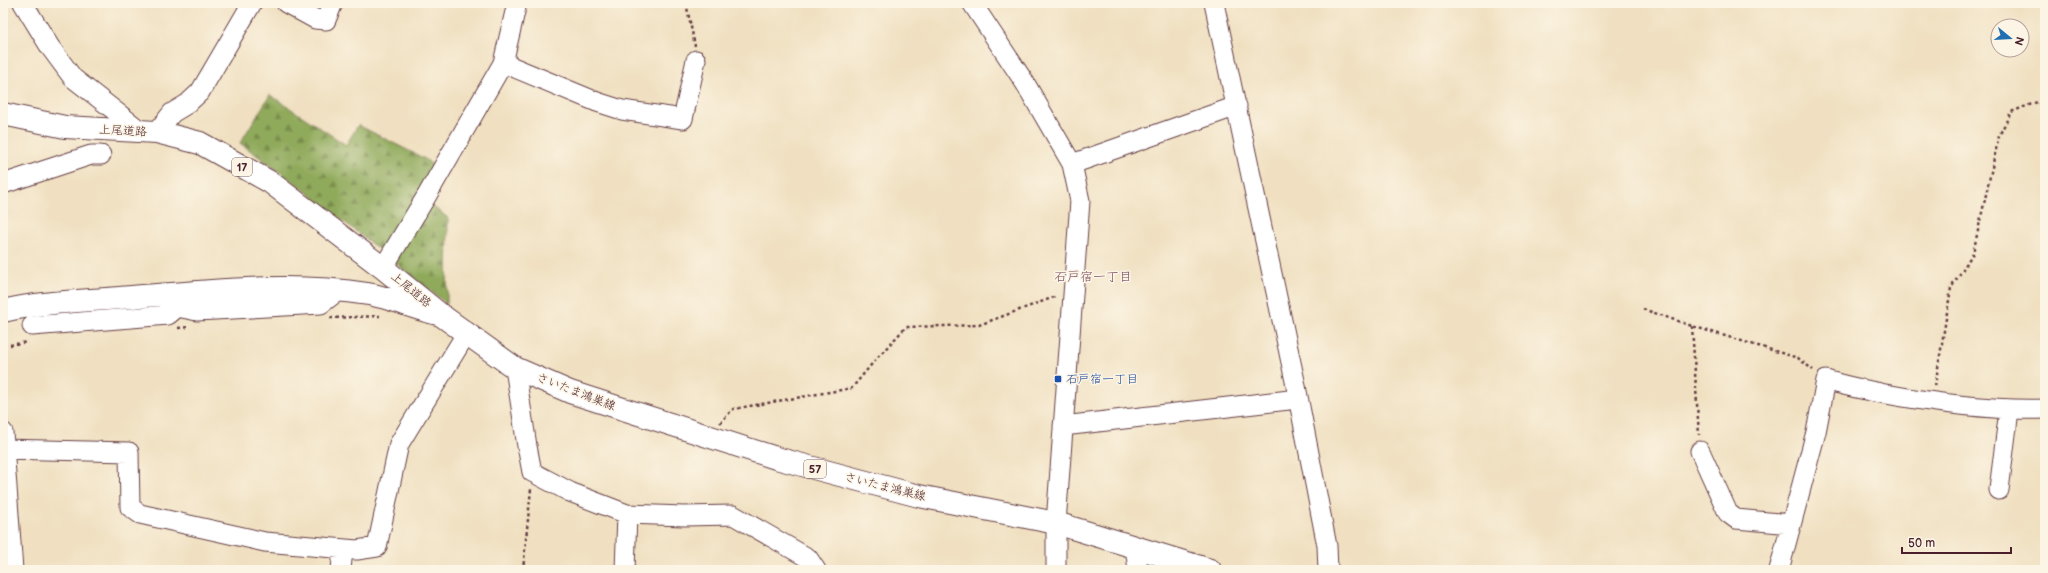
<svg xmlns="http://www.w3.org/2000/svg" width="2048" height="573" font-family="'Balsamiq Sans','Klee One',sans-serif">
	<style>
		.forest { fill: url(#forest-firs); stroke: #6d6443 }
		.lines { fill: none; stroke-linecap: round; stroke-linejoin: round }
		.minor-casing { stroke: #633c42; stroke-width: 21 }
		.major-casing { stroke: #633c42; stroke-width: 24 }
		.highway-casing { stroke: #633c42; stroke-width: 24 }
		.path { stroke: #633c42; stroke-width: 2.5; stroke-dasharray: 3 3; stroke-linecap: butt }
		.minor { stroke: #fff; stroke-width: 19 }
		.major { stroke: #fff; stroke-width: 22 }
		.highway { stroke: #fff; stroke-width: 22 }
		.transit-dot { fill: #1a4fb4; stroke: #fcf5e5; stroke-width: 1.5 }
		.labels { text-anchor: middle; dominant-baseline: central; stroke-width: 3; stroke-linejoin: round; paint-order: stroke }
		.shield { fill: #fcf5e5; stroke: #7f5f63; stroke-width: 1 }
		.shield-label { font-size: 11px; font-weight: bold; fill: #4a1f2b }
		.street-label { font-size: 12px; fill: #4a1f2b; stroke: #fcf5e5 }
		.transit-label { font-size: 12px; fill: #164399; stroke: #fcf5e5; text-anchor: start }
		.neighbourhood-label { font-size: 13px; fill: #794c62; stroke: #fcf5e5 }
	</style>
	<defs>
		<pattern id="forest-firs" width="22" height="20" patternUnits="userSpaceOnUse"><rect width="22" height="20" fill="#90aa5b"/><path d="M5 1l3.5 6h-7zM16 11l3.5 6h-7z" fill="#788a4b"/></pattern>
	</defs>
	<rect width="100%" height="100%" fill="#fcf5e5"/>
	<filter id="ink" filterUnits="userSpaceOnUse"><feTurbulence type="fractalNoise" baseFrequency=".025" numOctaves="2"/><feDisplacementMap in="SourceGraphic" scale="8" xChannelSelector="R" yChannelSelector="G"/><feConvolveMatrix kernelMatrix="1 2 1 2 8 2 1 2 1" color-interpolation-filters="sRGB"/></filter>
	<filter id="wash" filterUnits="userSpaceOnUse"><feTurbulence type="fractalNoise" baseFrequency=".012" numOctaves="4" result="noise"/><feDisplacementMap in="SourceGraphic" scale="16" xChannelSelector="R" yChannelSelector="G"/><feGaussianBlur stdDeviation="0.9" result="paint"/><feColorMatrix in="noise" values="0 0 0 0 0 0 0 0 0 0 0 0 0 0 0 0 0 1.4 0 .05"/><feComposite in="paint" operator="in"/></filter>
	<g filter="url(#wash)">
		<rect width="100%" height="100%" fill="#f0e0c1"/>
		<path class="forest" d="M 270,95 L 346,145 L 358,125 L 425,159 L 436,168 L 420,197 L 448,218 L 447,304 L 303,189 L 240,143 Z"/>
	</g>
	<g filter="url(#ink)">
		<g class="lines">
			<g class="minor-casing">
				<path id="minor" d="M 23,3 L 50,47 L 73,78 L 142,132
					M 286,3 L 315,19 L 326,20 L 333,3
					M 972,3 L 1025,83 L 1072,164 L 1080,201 L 1056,523 L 1056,570
					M 1214,3 L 1295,381 L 1327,546 L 1328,570
					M 503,63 L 597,102 L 622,110 L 683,119 L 696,60
					M 157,132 L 172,113 L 187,104 L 200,92 L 252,3
					M 1072,164 L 1237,106
					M 3,184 L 91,155 L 101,155
					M 383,268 L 426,197 L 503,63 L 517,3
					M 160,295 L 182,308 L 197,311 L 321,304 L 338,291
					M 32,326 L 168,315 L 179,306
					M 515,368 L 527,446 L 532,472 L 570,492 L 627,514 L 684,516 L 733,515 L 808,558 L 816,570
					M 1063,426 L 1298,399
					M 3,432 L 13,570
					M 4,449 L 129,452 L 130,507 L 140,514 L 265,542 L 357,550 L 377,547 L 399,444 L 466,334
					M 1700,451 L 1728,513 L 1736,519 L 1791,524
					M 1999,490 L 2009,410
					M 1135,547 L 1138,570
					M 341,570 L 343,549
					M 625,570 L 627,514
					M 1779,570 L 1816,432 L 1826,380 C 1844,386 1862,389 1880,393 C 1934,403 1990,411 2045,409"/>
			</g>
			<g class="major-casing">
				<path id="major" d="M 441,315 L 515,368 L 570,392 L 776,458 L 919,496 L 1056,523 L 1210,570"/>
			</g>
			<g class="highway-casing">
				<path id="highway" d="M 3,114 L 65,127 L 157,132 L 200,143 L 270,182 L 383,268 L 441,315
					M 3,311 C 45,301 89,301 132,297 C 210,291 291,282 368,294 C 392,298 415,309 438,314"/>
			</g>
			<path class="path" d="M 686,3 L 695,46
				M 1643,309 L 1692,326 L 1798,358 L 1813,370
				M 330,318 L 380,316
				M 1692,326 L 1699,435
				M 178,328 L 189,327
				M 10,345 L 28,342
				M 1935,386 L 1951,288 L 1973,253 L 1999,136 L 2011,112 L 2037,102 L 2045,104
				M 720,423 L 733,409 L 852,388 L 876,359 L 906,327 L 979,325 L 1057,296
				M 523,570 L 531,489"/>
			<use href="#minor" class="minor"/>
			<use href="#major" class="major"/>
			<use href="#highway" class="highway"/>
		</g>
	</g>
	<rect class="transit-dot" x="1054" y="375" width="8" height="8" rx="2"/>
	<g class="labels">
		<g class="shield">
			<rect x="232" y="158" width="20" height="18" rx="3"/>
			<rect x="804" y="460" width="22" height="18" rx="3"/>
		</g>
		<g class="shield-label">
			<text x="242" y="167">17</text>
			<text x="815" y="469">57</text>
		</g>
		<g class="street-label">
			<text transform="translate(123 131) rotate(3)">上尾道路</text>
			<text transform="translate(411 290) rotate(39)">上尾道路</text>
			<text transform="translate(576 392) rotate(21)">さいたま鴻巣線</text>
			<text transform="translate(885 487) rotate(14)">さいたま鴻巣線</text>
		</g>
		<g class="transit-label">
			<text x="1066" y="379">石戸宿一丁目</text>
		</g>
		<g class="neighbourhood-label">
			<text x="1093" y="277">石戸宿一丁目</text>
		</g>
	</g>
	<rect width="2048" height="573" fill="none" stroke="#fcf5e5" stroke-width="16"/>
	<g transform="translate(2010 38) rotate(108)"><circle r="19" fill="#fcf5e5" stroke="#b59f9b"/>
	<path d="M0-3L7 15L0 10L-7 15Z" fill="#1f6fb2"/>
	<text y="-6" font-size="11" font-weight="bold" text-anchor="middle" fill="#4a1f2b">N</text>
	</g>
	<path d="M1902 547v6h109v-6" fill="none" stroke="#4a1f2b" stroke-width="2"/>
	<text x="1908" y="547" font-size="12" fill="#4a1f2b" stroke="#fcf5e5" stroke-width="3" paint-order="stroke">50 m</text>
</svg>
